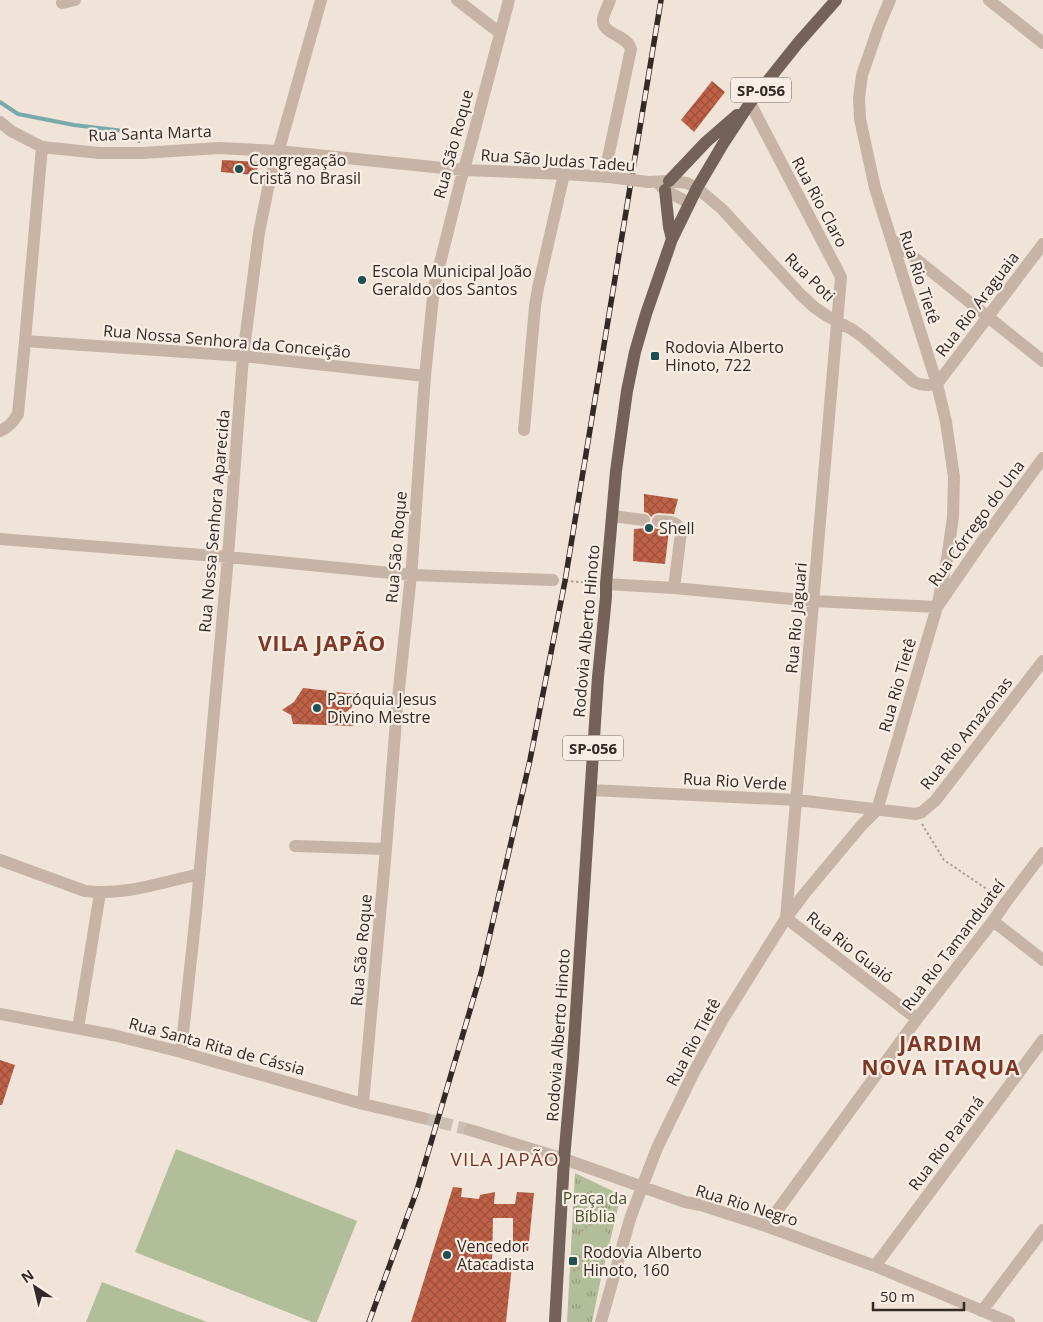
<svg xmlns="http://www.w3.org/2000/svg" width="1043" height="1322" font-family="'Open Sans',sans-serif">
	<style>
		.grass { fill: url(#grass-tufts) }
		.pitch { fill: #b2bd9a }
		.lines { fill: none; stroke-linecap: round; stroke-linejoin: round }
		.stream { stroke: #79aaab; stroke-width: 4 }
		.building { fill: url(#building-cross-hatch) }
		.minor-tunnel { stroke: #cabfb5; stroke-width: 12; stroke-dasharray: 12 6; stroke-linecap: butt }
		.path { stroke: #b29e90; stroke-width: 2; stroke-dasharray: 2.5 2.5; stroke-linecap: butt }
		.minor { stroke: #c7b4a6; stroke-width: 12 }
		.major { stroke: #746158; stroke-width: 12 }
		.rail-casing { stroke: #332a26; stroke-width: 5.5 }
		.rail { stroke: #f8eee5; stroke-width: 4; stroke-dasharray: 11; stroke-linecap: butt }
		.minor-bridge { stroke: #c7b4a6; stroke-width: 12 }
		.poi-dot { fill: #1e5052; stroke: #f8eee5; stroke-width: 2 }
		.labels { text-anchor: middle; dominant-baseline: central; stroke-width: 4.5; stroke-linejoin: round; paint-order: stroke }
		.shield { fill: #f8eee5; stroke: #6e655f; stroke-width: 1 }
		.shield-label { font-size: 15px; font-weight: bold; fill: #332a26 }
		.street-label { font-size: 16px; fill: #332a26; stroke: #f8eee5 }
		.poi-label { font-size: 16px; fill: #332a26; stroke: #f8eee5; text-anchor: start }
		.park-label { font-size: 16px; fill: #43502b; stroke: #f8eee5 }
		.quarter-label { font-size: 19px; letter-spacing: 1px; fill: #7e3724; stroke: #f8eee5 }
		.district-label { font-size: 21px; font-weight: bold; letter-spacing: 1px; fill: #7e3724; stroke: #f8eee5 }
	</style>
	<defs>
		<pattern id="grass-tufts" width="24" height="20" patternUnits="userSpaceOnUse" patternTransform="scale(1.25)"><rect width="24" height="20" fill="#b2bd9a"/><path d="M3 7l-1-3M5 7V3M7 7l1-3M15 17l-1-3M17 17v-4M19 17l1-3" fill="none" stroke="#919a7d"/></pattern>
		<pattern id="building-cross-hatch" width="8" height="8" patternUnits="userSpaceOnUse" patternTransform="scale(1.25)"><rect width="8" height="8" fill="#bf6147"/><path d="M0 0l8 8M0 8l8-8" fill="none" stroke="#9c503b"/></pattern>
	</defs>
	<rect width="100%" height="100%" fill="#f0e4d9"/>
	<path class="grass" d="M 575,1173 L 621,1195 L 600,1283 L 592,1322 L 567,1322 Z"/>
	<path class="pitch" d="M 176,1149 L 357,1221 L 317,1322 L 312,1322 L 135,1252 Z
		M583 1240a13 13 0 1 1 26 0a13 13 0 1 1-26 0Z
		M 102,1282 L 207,1322 L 86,1322 Z"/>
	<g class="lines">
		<path class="stream" d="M 0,102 L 18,114 L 74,125 L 132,132 L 139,141"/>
	</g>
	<path class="building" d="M 712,81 L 725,92 L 694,132 L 681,120 Z
		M 222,160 L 261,162 L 254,175 L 221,172 Z
		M 644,494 L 678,499 L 674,514 L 658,513 L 654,514 L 651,517 L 648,513 L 644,512 Z
		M 651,524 L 653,527 L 657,529 L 669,530 L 665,564 L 633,561 L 634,529 L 647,528 Z
		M 303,688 L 355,694 L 352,707 L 344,714 L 354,726 L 293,724 L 291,715 L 282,710 L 294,702 Z
		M 0,1060 L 15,1065 L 2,1105 L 0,1105 Z
		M 453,1187 L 462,1188 L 461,1197 L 479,1199 L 480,1195 L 495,1192 L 494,1204 L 515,1204 L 517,1192 L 534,1193 L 528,1251 L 513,1249 L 513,1218 L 493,1218 L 492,1265 L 512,1266 L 506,1322 L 411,1322 Z"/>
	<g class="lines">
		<path class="minor-tunnel" d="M 423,1118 L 470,1130"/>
		<path class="path" d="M 566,581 L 593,583
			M 359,704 L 384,706
			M 922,824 L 944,860 L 997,896
			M 578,1235 C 589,1221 600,1221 617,1220
			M 573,1271 L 588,1264 L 604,1266"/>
		<path class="minor" d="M 457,0 L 500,33
			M 989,0 L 1043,43
			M 62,3 L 75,0
			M 750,103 L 841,277 L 786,918
			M 0,122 L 11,131 L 42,147 L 99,153 L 142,153 L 219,148 L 278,151 L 463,170 L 564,174 L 609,177
			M 604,177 L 631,49 C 627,34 601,35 603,19 C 604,13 608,6 610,0
			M 648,182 L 669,181 L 687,183 L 697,188 L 722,209 L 800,294 L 814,307 L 827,316 L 853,330 L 864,338 L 914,382 C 922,386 928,385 937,384 L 1043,244
			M 659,184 L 665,190 L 689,203
			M 891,239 L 1043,361
			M 25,341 L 243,356 L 425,376
			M 524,430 L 535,306 L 538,288 L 564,174
			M 0,431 C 9,427 13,422 18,414 L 25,341 L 42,147
			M 612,516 L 644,520
			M 658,521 C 669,522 677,520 681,532 L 674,588
			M 0,539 L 228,557 L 411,575 L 553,580
			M 606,584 L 674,588 L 813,601 L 937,607 L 986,536 L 1043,458
			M 591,790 L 797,800 L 916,814 L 922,812 L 935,801 L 1043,661
			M 295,846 L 386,849
			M 0,860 L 85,891 C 124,896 163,882 200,874
			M 786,918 L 917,1019
			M 993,921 L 1043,960
			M 0,1014 L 113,1035 L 181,1052 L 363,1104 L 423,1118
			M 78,1028 L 100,893
			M 181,1052 L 196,913 L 228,557 L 243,356 L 259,233 L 268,188 L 321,0
			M 363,1104 L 386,849 L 397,708 L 412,565 L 425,376 L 434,287 L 460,183 L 468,155 L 509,0
			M 470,1130 L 564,1159 L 685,1202 L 701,1205 L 766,1226 L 875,1266 L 1009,1322
			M 766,1226 L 917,1019 L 993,921 L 1006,902 L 1043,853
			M 875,1266 L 1043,1040
			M 982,1311 L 1043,1230
			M 601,1322 L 630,1219 L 642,1187 L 657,1148 L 694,1072 L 723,1019 L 786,918 L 805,893 L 861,826 L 877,810 L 937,607 L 947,559 L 953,517 L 954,477 L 946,422 L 937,384 L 875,188 L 860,119 L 859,98 L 862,75 L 879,26 L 890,0"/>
		<path class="major" d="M 669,181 L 706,142 L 737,115
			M 665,190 L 669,227 L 672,239
			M 555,1322 L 564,1159 L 573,1058 L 598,677 L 606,597 L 606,584 L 616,471 L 627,391 L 635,352 L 646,314 L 672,239 L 697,188 L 723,144 L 750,103 L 798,43 L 836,0"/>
		<g class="rail-casing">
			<path id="rail" d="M 369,1322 L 417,1190 L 481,973 L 530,760 L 565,581 L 661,0"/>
		</g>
		<use href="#rail" class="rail"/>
		<path class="minor-bridge" d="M 609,177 L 648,182"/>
	</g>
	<g class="poi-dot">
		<circle cx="239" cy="169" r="5"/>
		<circle cx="362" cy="280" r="5"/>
		<rect x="650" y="351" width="10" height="10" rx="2.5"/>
		<circle cx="649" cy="528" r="5"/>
		<circle cx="317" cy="708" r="5"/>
		<circle cx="447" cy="1255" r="5"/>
		<rect x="568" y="1256" width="10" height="10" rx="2.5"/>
	</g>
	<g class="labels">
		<g class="shield">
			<rect x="731" y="77.5" width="60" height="25" rx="4"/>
			<rect x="563" y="735.5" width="60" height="25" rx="4"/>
		</g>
		<g class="shield-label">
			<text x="761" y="90">SP-056</text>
			<text x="593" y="748">SP-056</text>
		</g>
		<g class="street-label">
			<text transform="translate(150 133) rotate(-2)">Rua Santa Marta</text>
			<text transform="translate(453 144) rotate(-75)">Rua São Roque</text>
			<text transform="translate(558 160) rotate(4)">Rua São Judas Tadeu</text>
			<text transform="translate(820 202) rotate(62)">Rua Rio Claro</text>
			<text transform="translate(810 277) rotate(44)">Rua Poti</text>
			<text transform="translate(920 277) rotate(72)">Rua Rio Tietê</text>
			<text transform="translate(977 304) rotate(-53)">Rua Rio Araguaia</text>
			<text transform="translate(227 341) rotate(5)">Rua Nossa Senhora da Conceição</text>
			<text transform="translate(214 521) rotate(-85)">Rua Nossa Senhora Aparecida</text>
			<text transform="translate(976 523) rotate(-54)">Rua Córrego do Una</text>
			<text transform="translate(396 547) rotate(-85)">Rua São Roque</text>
			<text transform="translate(796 618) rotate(-85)">Rua Rio Jaguari</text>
			<text transform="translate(586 631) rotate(-85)">Rodovia Alberto Hinoto</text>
			<text transform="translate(897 685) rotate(-74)">Rua Rio Tietê</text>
			<text transform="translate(966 733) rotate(-52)">Rua Rio Amazonas</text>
			<text transform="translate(735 781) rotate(3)">Rua Rio Verde</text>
			<text transform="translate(953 945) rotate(-53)">Rua Rio Tamanduateí</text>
			<text transform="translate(850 947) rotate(38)">Rua Rio Guaió</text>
			<text transform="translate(361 950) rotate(-85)">Rua São Roque</text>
			<text transform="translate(558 1035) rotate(-86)">Rodovia Alberto Hinoto</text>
			<text transform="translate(693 1042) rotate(-62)">Rua Rio Tietê</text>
			<text transform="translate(217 1046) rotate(15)">Rua Santa Rita de Cássia</text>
			<text transform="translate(946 1143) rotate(-53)">Rua Rio Paraná</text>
			<text transform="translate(747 1205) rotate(17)">Rua Rio Negro</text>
		</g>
		<g class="poi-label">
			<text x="249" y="160">Congregação<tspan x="249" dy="18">Cristã no Brasil</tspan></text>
			<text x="372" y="271">Escola Municipal João<tspan x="372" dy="18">Geraldo dos Santos</tspan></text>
			<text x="665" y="347">Rodovia Alberto<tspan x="665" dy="18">Hinoto, 722</tspan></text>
			<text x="659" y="528">Shell</text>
			<text x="327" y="699">Paróquia Jesus<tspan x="327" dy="18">Divino Mestre</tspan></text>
			<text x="457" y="1246">Vencedor<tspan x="457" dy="18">Atacadista</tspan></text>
			<text x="583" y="1252">Rodovia Alberto<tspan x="583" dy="18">Hinoto, 160</tspan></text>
		</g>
		<g class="park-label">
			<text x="595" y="1198">Praça da<tspan x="595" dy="18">Bíblia</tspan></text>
		</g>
		<g class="quarter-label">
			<text x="505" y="1159">VILA JAPÃO</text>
		</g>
		<g class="district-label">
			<text x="322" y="643">VILA JAPÃO</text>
			<text x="941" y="1043">JARDIM<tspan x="941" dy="24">NOVA ITAQUA</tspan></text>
		</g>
	</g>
	<g transform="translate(35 1287) rotate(325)" stroke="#f8eee5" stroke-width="4" paint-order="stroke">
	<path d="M0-4L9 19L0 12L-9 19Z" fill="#332a26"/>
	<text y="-8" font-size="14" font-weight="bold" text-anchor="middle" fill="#332a26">N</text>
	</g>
	<path d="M873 1302v8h91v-8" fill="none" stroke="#332a26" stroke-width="2.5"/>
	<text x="880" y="1302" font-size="15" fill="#332a26" stroke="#f8eee5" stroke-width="4" paint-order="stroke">50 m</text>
</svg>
